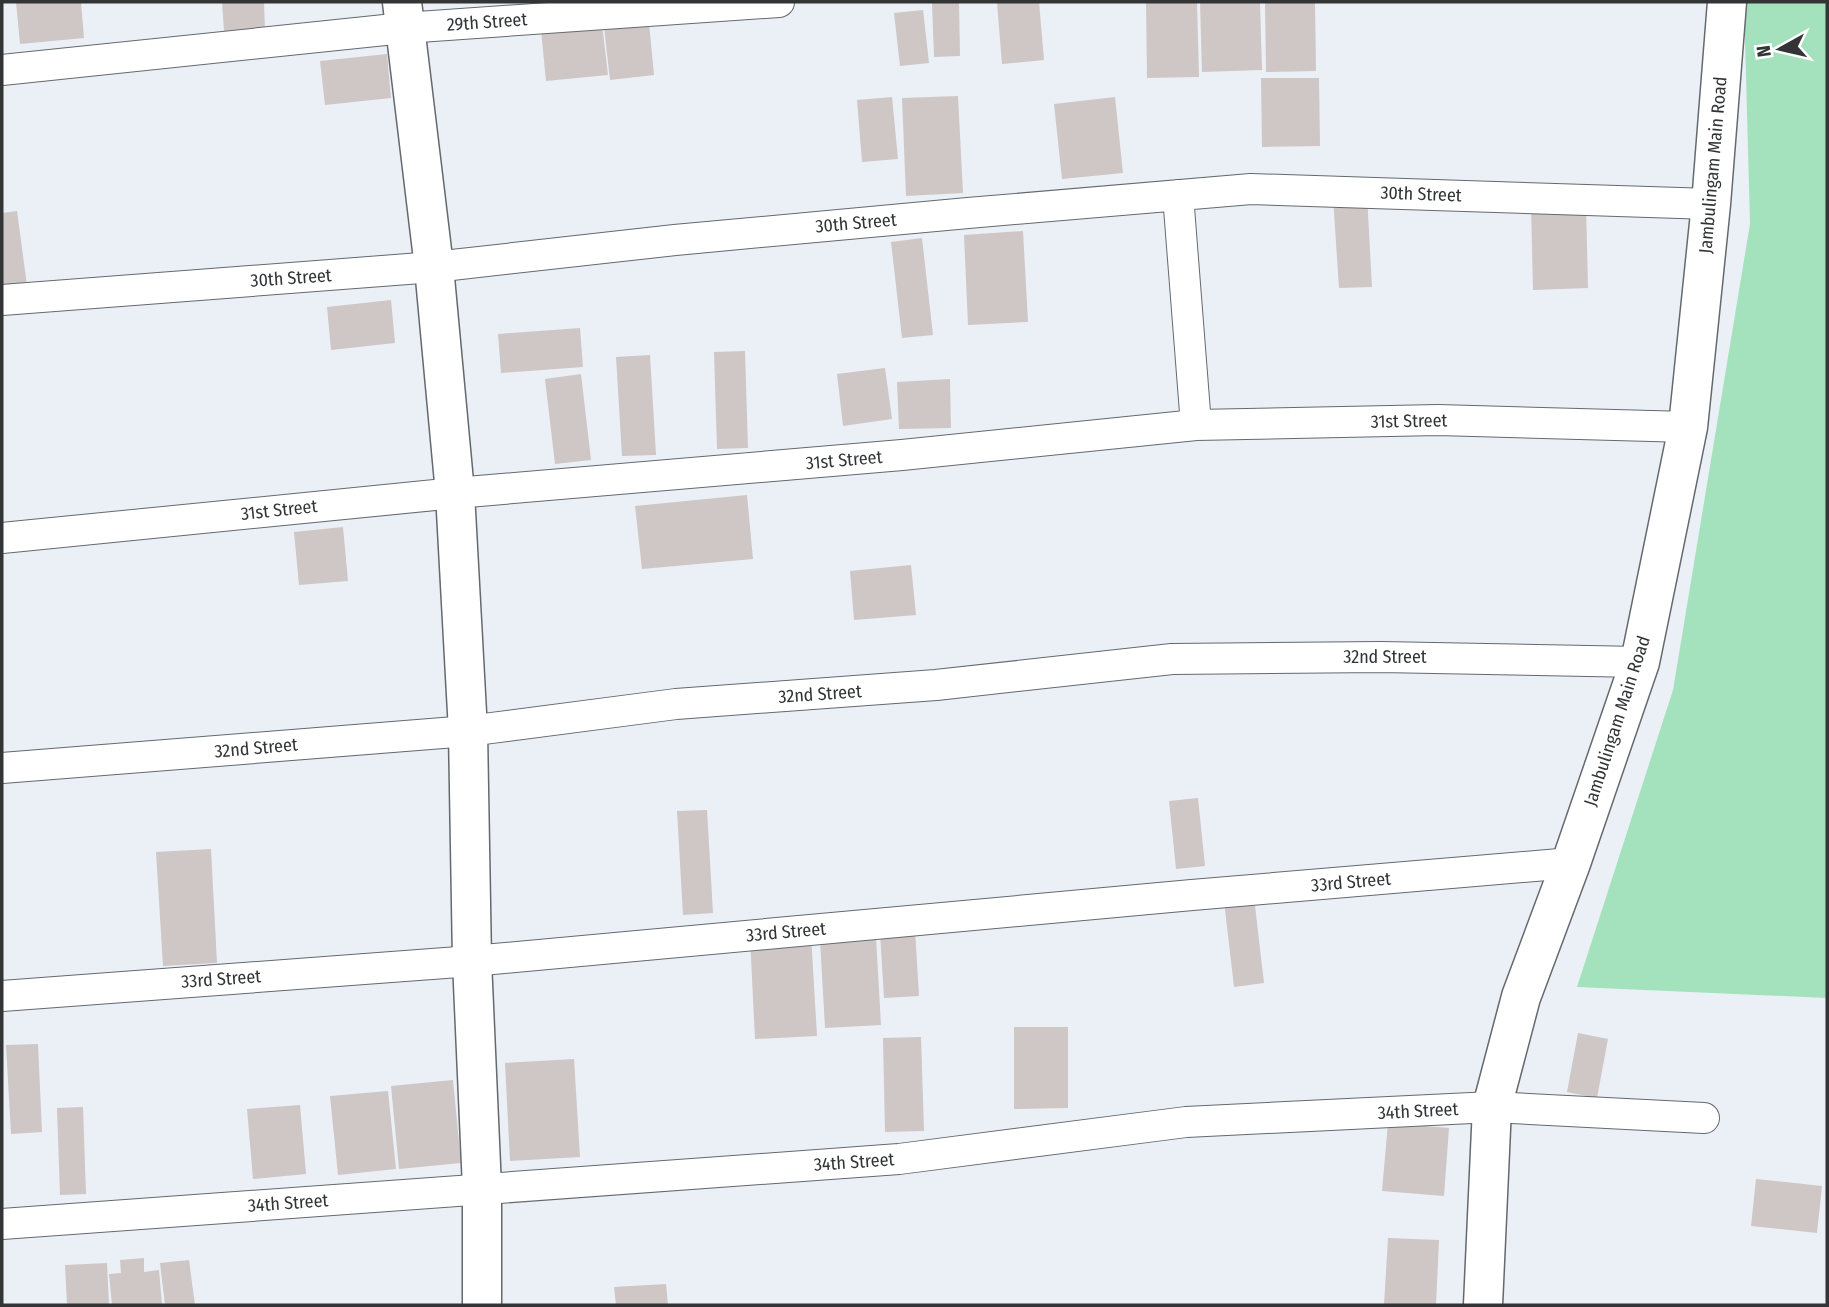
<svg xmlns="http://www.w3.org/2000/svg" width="1829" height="1307" font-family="'Fira Sans Condensed',sans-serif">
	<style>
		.green { fill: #a4e2be }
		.building { fill: #cfc6c6 }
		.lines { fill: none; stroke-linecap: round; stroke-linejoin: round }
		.street-casing { stroke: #64696e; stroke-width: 32 }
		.secondary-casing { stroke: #64696e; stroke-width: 41 }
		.street { stroke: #fff; stroke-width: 30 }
		.secondary { stroke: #fff; stroke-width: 38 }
		.labels { text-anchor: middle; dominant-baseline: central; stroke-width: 5; stroke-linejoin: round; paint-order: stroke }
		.street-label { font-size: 18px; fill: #323436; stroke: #fff }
	</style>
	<rect width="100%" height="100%" fill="#eaf0f5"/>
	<path class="green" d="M 1744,2 L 1827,2 L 1827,998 L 1577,987 L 1673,690 L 1750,224 Z"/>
	<path class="building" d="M 16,2 L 81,2 L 84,38 L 20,44 Z
		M 222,2 L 264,2 L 265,29 L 224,31 Z
		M 959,2 L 960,56 L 934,57 L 932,3 Z
		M 1039,2 L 1044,60 L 1002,64 L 997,3 Z
		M 1146,2 L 1197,2 L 1199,77 L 1147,78 Z
		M 1200,2 L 1260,2 L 1262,70 L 1202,72 Z
		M 1265,2 L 1315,2 L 1316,71 L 1266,72 Z
		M 923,10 L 929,63 L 900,66 L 894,13 Z
		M 649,23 L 654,75 L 610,80 L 604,27 Z
		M 602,24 L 608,75 L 546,81 L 541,30 Z
		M 387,54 L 391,98 L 325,105 L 320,61 Z
		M 1261,78 L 1319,78 L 1320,146 L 1262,147 Z
		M 958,96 L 963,193 L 906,196 L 902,98 Z
		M 892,97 L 898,159 L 862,162 L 857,100 Z
		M 1115,97 L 1123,173 L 1062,179 L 1054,104 Z
		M 1367,195 L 1372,287 L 1339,288 L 1333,197 Z
		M 1586,204 L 1588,288 L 1533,290 L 1531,205 Z
		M 17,211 L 28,293 L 2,297 L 2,213 Z
		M 1023,231 L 1028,322 L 968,325 L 964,235 Z
		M 922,238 L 933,335 L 902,338 L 891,242 Z
		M 391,300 L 395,343 L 331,350 L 327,307 Z
		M 580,328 L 583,367 L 501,373 L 498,334 Z
		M 745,351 L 748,448 L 717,449 L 714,352 Z
		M 650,355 L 656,455 L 622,456 L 616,357 Z
		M 885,368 L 892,419 L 843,426 L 837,374 Z
		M 581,374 L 591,460 L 555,464 L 545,379 Z
		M 950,379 L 951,428 L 899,429 L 897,382 Z
		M 747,495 L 753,559 L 642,569 L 635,506 Z
		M 343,527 L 348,581 L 299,585 L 294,532 Z
		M 911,565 L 916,615 L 854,620 L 850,571 Z
		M 1198,798 L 1205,866 L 1176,869 L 1169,801 Z
		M 707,810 L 713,913 L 683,915 L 677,811 Z
		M 211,849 L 217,963 L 163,966 L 156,852 Z
		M 1254,897 L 1264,983 L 1234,987 L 1224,901 Z
		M 915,930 L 919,996 L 884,998 L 880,932 Z
		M 811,934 L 817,1036 L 755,1039 L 750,938 Z
		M 876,937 L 881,1025 L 825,1028 L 820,940 Z
		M 1014,1027 L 1068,1027 L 1068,1108 L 1014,1109 Z
		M 1578,1033 L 1608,1039 L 1597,1098 L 1567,1092 Z
		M 921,1037 L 924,1131 L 885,1132 L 883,1038 Z
		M 38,1044 L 42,1132 L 11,1134 L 6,1045 Z
		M 574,1059 L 580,1157 L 510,1161 L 505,1063 Z
		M 453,1080 L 461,1163 L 399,1169 L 391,1086 Z
		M 388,1091 L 396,1169 L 338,1175 L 330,1096 Z
		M 300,1105 L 306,1174 L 253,1179 L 247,1109 Z
		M 83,1107 L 86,1194 L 60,1195 L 57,1108 Z
		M 1388,1123 L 1449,1128 L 1444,1196 L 1382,1191 Z
		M 1756,1179 L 1822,1186 L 1817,1233 L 1751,1226 Z
		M 1388,1238 L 1439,1240 L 1436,1305 L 1384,1305 Z
		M 144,1258 L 144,1272 L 159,1270 L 162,1305 L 112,1305 L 109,1274 L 121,1273 L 120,1260 Z
		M 189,1260 L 195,1305 L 165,1305 L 160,1263 Z
		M 107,1263 L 109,1305 L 67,1305 L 65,1265 Z
		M 666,1284 L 668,1305 L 616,1305 L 614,1287 Z"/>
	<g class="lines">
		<g class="street-casing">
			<path id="street" d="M 2,70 L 404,28 L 779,2
				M 1178,195 L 1196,425
				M 2,300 L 434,267 L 675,240 L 968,213 L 1251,189 L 1711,204
				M 2,538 L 455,493 L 902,455 L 1196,425 L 1438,420 L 1688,427
				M 2,768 L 468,731 L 676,704 L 936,685 L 1172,659 L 1381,657 L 1640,662
				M 2,996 L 472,961 L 1192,895 L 1571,863
				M 2,1224 L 899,1159 L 1186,1122 L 1492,1107 L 1704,1118"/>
		</g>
		<g class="secondary-casing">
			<path id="secondary" d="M 402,2 L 434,267 L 455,493 L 468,731 L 472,961 L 482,1188 L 482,1305
				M 1483,1305 L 1492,1107 L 1521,997 L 1571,863 L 1640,662 L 1688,427 L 1711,204 L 1727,2"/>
		</g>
		<use href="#street" class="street"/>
		<use href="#secondary" class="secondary"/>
	</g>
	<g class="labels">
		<g class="street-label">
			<text transform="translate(487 22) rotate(-4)">29th Street</text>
			<text transform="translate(1713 165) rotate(-85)">Jambulingam Main Road</text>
			<text transform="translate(1421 194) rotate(2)">30th Street</text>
			<text transform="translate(856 223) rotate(-5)">30th Street</text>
			<text transform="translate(291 278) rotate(-4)">30th Street</text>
			<text transform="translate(1409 421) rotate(-1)">31st Street</text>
			<text transform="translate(844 460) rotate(-5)">31st Street</text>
			<text transform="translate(279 510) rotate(-6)">31st Street</text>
			<text x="1385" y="657">32nd Street</text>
			<text transform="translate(820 694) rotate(-4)">32nd Street</text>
			<text transform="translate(1617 721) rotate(-72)">Jambulingam Main Road</text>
			<text transform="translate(256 748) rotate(-5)">32nd Street</text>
			<text transform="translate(1351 882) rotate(-5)">33rd Street</text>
			<text transform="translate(786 932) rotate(-5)">33rd Street</text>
			<text transform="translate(221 979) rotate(-4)">33rd Street</text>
			<text transform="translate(1418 1111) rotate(-3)">34th Street</text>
			<text transform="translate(854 1162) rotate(-4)">34th Street</text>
			<text transform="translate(288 1203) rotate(-4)">34th Street</text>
		</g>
	</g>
	<rect width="1829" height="1307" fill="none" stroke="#323436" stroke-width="7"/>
	<g transform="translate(1780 49) rotate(262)" stroke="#ffffff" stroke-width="5" paint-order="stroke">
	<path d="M0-5L12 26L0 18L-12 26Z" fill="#323436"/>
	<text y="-10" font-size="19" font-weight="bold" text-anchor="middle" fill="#323436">N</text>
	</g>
</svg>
